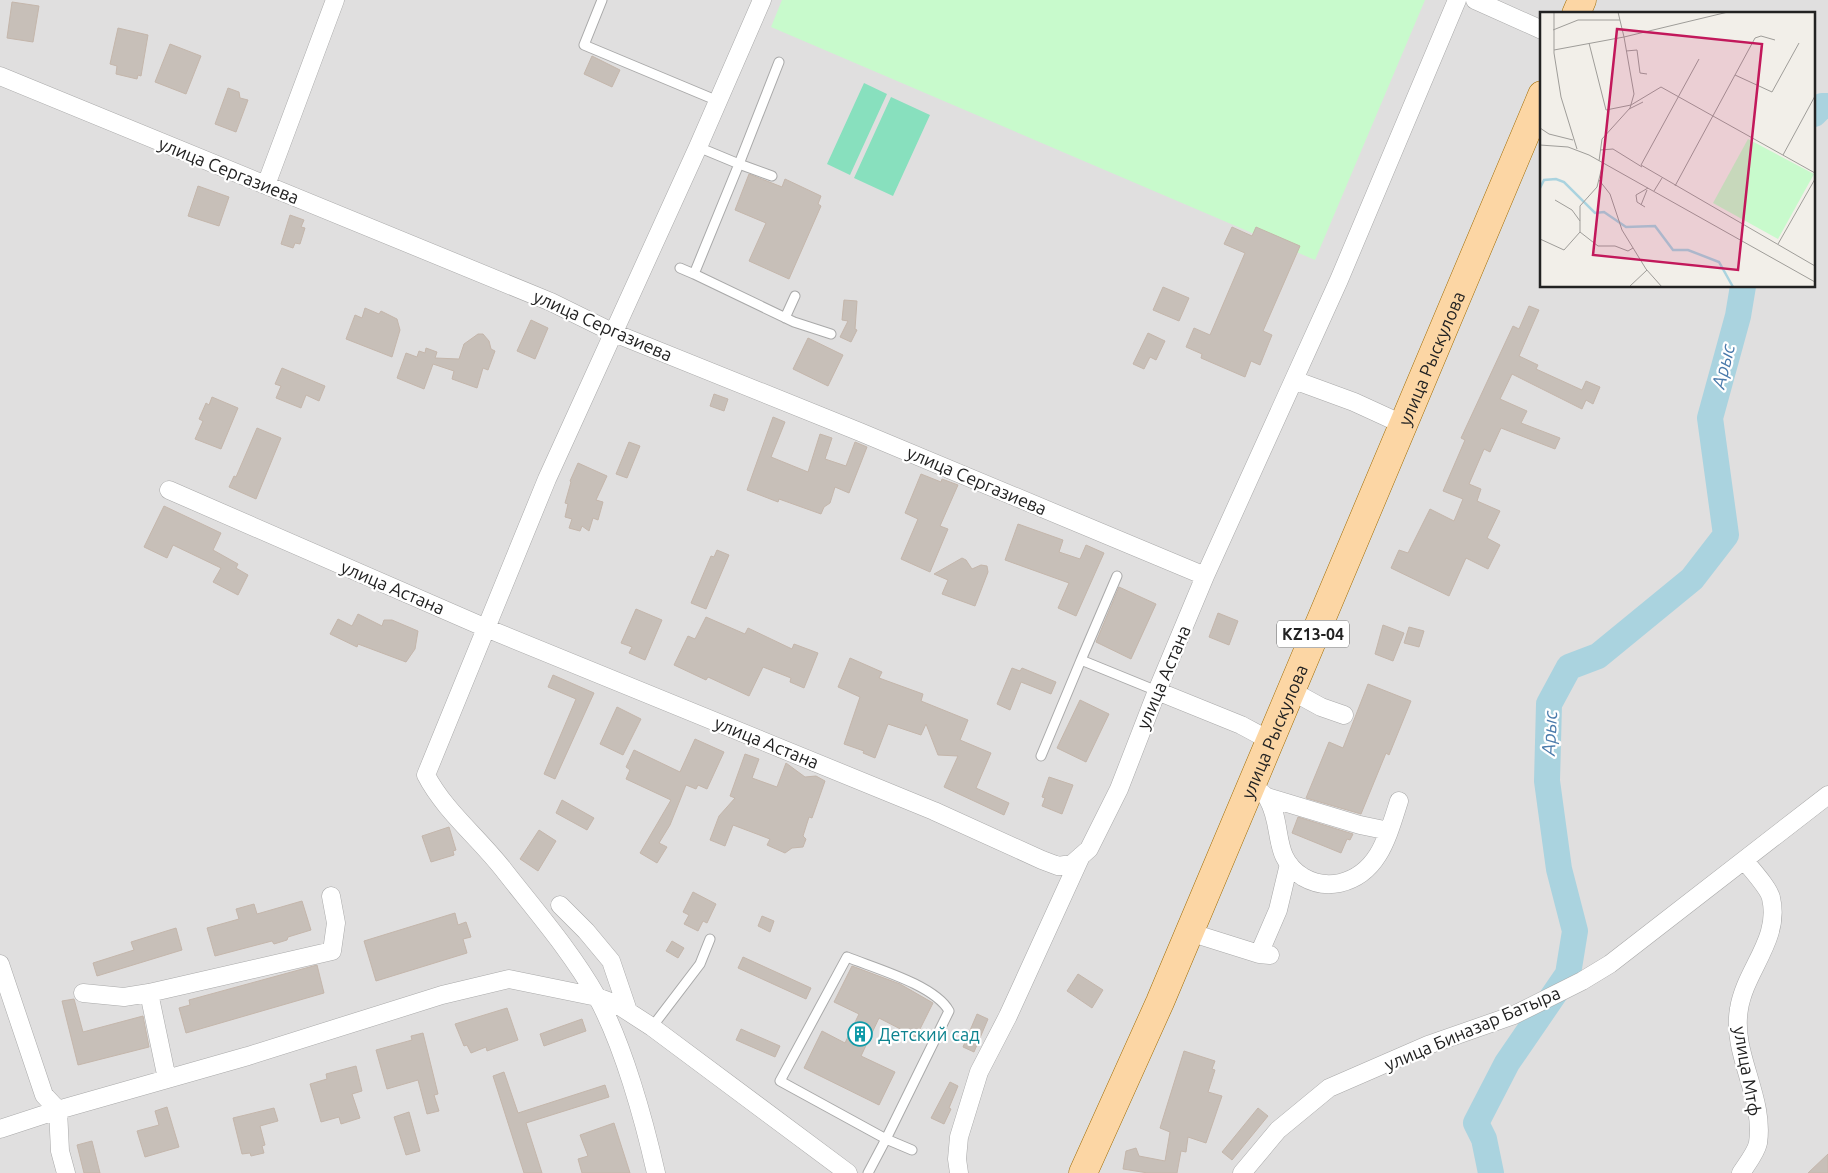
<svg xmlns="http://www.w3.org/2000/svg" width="1828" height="1173" font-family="Ubuntu,sans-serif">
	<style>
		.residential { fill: #e0dfdf; fill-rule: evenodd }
		.park { fill: #c8facc }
		.pitch { fill: #88e0be }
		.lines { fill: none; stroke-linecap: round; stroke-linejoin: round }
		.river { stroke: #aad3df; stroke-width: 26 }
		.building { fill: #c7bfb8; stroke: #c4b6ab }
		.lane-casing { stroke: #a9a9a9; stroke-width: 11 }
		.street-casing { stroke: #a9a9a9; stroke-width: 19 }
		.primary-casing { stroke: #a06b00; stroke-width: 29 }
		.lane { stroke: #fff; stroke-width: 9 }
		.street { stroke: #fff; stroke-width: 18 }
		.primary { stroke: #fcd6a4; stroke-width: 28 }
		.labels { text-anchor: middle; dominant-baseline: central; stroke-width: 4.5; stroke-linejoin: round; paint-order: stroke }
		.shield { fill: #fff; stroke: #646464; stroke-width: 1 }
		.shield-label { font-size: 16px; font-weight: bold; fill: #222 }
		.street-label { font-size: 18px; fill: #222; stroke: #fff }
		.culture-label { font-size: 18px; fill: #0d838f; stroke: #fff; text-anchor: start }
		.water-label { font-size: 19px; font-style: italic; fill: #4a7aab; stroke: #fff }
		.inset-river { fill: none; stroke: #aad3df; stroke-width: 2.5 }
		.inset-road { fill: none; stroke: #9f9d99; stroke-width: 1 }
		.view { fill: #c2185b; fill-opacity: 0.15; stroke: #c2185b; stroke-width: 2.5 }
		.inset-edge { fill: none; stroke: #222; stroke-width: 2.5 }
	</style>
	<rect width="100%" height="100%" fill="#f2efe9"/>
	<path class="residential" d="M 0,0 L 1828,0 L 1828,1173 L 0,1173 ZM 1542,14 L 1814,14 L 1814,286 L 1542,286 Z"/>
	<path class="park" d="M 782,0 L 1425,0 L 1315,260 L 771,27 Z"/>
	<path class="pitch" d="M 864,83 L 887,94 L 850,175 L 827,164 Z
		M 891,97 L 930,115 L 893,196 L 854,178 Z"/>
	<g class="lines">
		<path class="river" d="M 1814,114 L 1822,106 L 1828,106
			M 1491,1173 L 1484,1139 L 1476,1123 L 1507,1063 L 1568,974 L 1575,931 L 1559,869 L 1547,781 L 1549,704 L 1569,667 L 1598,656 L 1692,579 L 1726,535 L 1710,418 L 1738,316 L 1743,286"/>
	</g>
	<path class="building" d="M 12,2 L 39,6 L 33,42 L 7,38 Z
		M 118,28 L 148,35 L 141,76 L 138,75 L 137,79 L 116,74 L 117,66 L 110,64 Z
		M 170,44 L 201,56 L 186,94 L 155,82 Z
		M 592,56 L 620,70 L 612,87 L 584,74 Z
		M 228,88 L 239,92 L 240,98 L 248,100 L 236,132 L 215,124 Z
		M 749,174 L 782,187 L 785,179 L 821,196 L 818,204 L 821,206 L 789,279 L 749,261 L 766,223 L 735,210 Z
		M 198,186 L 229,197 L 219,226 L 188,216 Z
		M 290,215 L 304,220 L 301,227 L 305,228 L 300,244 L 295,243 L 293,248 L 281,244 Z
		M 1232,227 L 1252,236 L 1256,227 L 1300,246 L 1263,331 L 1272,335 L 1260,365 L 1251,361 L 1245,377 L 1201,358 L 1202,354 L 1186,347 L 1194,328 L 1210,335 L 1245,253 L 1224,244 Z
		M 1163,287 L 1189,298 L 1179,321 L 1153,310 Z
		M 844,300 L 857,301 L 855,329 L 857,330 L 851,342 L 840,337 L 848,321 L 842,320 Z
		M 1529,306 L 1539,310 L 1519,356 L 1538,365 L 1536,369 L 1582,390 L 1586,381 L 1600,387 L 1593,404 L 1586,400 L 1582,409 L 1512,374 L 1500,399 L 1527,411 L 1521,423 L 1560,438 L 1555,449 L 1501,428 L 1490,452 L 1484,449 L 1469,484 L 1481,489 L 1477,501 L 1500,511 L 1487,538 L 1500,545 L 1488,569 L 1466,558 L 1449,596 L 1391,568 L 1399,550 L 1408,553 L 1430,509 L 1454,521 L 1463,499 L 1443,491 L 1465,440 L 1461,438 L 1513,326 L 1519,329 Z
		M 365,308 L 379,314 L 381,311 L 397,319 L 400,330 L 392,357 L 346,339 L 355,315 L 362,318 Z
		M 531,320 L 548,328 L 535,359 L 517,351 Z
		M 1148,333 L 1165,341 L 1156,360 L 1150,357 L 1144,369 L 1133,364 Z
		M 478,334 L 483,334 L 489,341 L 491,349 L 495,351 L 488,370 L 483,368 L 477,388 L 452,379 L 454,371 L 433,364 L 424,389 L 397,378 L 406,353 L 417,357 L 419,351 L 425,353 L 426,348 L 437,352 L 435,358 L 459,359 L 464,344 Z
		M 808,338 L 843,355 L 828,386 L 793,369 Z
		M 282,368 L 325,386 L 319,401 L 306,395 L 301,408 L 276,398 L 281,386 L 275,384 Z
		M 714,394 L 728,399 L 724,411 L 710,406 Z
		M 212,397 L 238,408 L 221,449 L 195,439 L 203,421 L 199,419 L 206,403 L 209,405 Z
		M 773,417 L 785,422 L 771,457 L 808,472 L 820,434 L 832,438 L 825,459 L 846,466 L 855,442 L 867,447 L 849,493 L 835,487 L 830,503 L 824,507 L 821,514 L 779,499 L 778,502 L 747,490 Z
		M 257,428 L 281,438 L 256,499 L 229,487 L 234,476 L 236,477 Z
		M 629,442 L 640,446 L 627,478 L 616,474 Z
		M 578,463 L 607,476 L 596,500 L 603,502 L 598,520 L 593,518 L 589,531 L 582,526 L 580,531 L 569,528 L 572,519 L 565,517 L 568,504 L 565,503 L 571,482 L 570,481 Z
		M 921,474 L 941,482 L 942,479 L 958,485 L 940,526 L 948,529 L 930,572 L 901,559 L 918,519 L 905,513 Z
		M 164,506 L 221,533 L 213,550 L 238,564 L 236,568 L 248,575 L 238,595 L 213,582 L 221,568 L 173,545 L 167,558 L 144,547 Z
		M 1018,524 L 1063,540 L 1059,552 L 1080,559 L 1086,545 L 1104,553 L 1076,616 L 1058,608 L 1069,583 L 1005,560 Z
		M 717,550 L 729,555 L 706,609 L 691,603 L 711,556 L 714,557 Z
		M 962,558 L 966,560 L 972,569 L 981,565 L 987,566 L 988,572 L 975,606 L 942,594 L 948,580 L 934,574 Z
		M 1119,587 L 1156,604 L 1131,659 L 1096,642 Z
		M 636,609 L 662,620 L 645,660 L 629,653 L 632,647 L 621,643 Z
		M 1218,613 L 1238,621 L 1229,645 L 1209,637 Z
		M 358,614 L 382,626 L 384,620 L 392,620 L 418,631 L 415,649 L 406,662 L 358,644 L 357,647 L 330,634 L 338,619 L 352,626 Z
		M 706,617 L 745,634 L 748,628 L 792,649 L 794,644 L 818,653 L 804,688 L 790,682 L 791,678 L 763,667 L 749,696 L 708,677 L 706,680 L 674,665 L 688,636 L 695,639 Z
		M 1383,625 L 1404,633 L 1393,661 L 1375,654 Z
		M 1409,627 L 1424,631 L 1419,647 L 1404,643 Z
		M 850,658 L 882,672 L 879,678 L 923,694 L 921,701 L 968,720 L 960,740 L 991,753 L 976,788 L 1009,803 L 1004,815 L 944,787 L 958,756 L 938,755 L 926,724 L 921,735 L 888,724 L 875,758 L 863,753 L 864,751 L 844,744 L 860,697 L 838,687 Z
		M 1012,668 L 1020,671 L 1022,668 L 1056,682 L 1051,694 L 1021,682 L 1010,710 L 997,704 Z
		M 553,675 L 594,693 L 555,779 L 544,774 L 576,699 L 548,687 Z
		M 1368,684 L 1411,701 L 1389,755 L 1386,753 L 1361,814 L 1306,798 L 1329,742 L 1343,748 Z
		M 1080,700 L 1109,714 L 1086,762 L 1057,748 Z
		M 617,707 L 641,719 L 623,755 L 600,744 Z
		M 695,739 L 724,752 L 707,789 L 698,785 L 696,789 L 686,785 L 670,825 L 659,843 L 667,847 L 657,863 L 640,853 L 671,800 L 626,779 L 630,770 L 626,767 L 634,750 L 680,772 Z
		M 745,754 L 759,759 L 752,778 L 777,787 L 786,763 L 805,777 L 816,776 L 825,781 L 812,818 L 809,817 L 803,836 L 806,839 L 803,847 L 792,848 L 785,853 L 767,845 L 770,839 L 733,825 L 725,846 L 710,840 L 719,816 L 735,798 L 730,796 Z
		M 1049,777 L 1073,785 L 1062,814 L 1042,806 L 1045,798 L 1042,797 Z
		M 562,800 L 594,818 L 587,830 L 556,813 Z
		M 1298,817 L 1353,834 L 1350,840 L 1347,839 L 1341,853 L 1292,833 Z
		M 449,827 L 456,850 L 453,851 L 454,855 L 431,862 L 422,836 Z
		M 539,830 L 556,841 L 538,871 L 520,859 Z
		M 693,892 L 716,904 L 707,923 L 703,921 L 698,931 L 684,924 L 689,915 L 683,912 Z
		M 302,901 L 311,930 L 288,937 L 287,940 L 274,944 L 272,941 L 215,956 L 207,928 L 239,919 L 236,909 L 254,904 L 257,914 Z
		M 455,913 L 458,925 L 466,922 L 471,937 L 463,939 L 467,953 L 376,981 L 364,941 Z
		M 762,916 L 774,921 L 770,932 L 758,926 Z
		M 176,928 L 182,950 L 97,976 L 93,963 L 134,950 L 131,942 Z
		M 672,941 L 684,948 L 678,958 L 666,951 Z
		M 743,957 L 811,988 L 806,999 L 738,968 Z
		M 317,965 L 324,993 L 186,1033 L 179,1008 L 190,1005 L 189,1000 Z
		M 852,966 L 900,984 L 933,1003 L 916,1037 L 879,1018 L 861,1056 L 895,1072 L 879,1105 L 804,1068 L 822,1031 L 845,1043 L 859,1014 L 834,1002 Z
		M 1078,974 L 1103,990 L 1092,1008 L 1067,991 Z
		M 74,999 L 83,1032 L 143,1016 L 149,1047 L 78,1065 L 62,1001 Z
		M 507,1008 L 518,1040 L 487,1051 L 486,1047 L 471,1053 L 467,1045 L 464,1046 L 455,1024 Z
		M 977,1014 L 988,1019 L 974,1052 L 963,1047 Z
		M 582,1019 L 586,1031 L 544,1046 L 540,1034 Z
		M 741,1029 L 780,1046 L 775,1057 L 736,1040 Z
		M 423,1033 L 438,1094 L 434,1095 L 439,1111 L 427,1114 L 418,1080 L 387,1089 L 376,1050 L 412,1040 L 411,1036 Z
		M 1184,1051 L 1215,1061 L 1212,1069 L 1215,1070 L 1208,1092 L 1222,1096 L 1206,1143 L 1188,1137 L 1186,1152 L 1181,1151 L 1177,1173 L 1148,1173 L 1123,1169 L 1126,1151 L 1136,1148 L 1139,1156 L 1165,1161 L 1170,1132 L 1160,1128 Z
		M 356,1066 L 362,1091 L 352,1094 L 360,1118 L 341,1124 L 339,1117 L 321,1122 L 310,1084 L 327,1079 L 326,1074 Z
		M 504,1072 L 518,1113 L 605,1085 L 609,1097 L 526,1123 L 542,1173 L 524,1173 L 493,1076 Z
		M 950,1082 L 958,1086 L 949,1108 L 951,1109 L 944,1124 L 931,1118 Z
		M 167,1107 L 179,1147 L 145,1157 L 137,1131 L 159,1125 L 155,1111 Z
		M 274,1108 L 278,1121 L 260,1126 L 265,1145 L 262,1146 L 264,1153 L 251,1156 L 250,1153 L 242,1154 L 233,1118 Z
		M 1258,1108 L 1268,1116 L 1232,1160 L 1222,1152 Z
		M 409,1112 L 420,1151 L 406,1155 L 394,1117 Z
		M 614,1123 L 630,1173 L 582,1173 L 578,1159 L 588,1156 L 580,1135 Z
		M 92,1141 L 100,1173 L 84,1173 L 77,1145 Z
		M 1828,1154 L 1828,1173 L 1808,1173 Z"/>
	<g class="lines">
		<g class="lane-casing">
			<path id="lane" d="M 602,0 L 584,45 L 718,101
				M 698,147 L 739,164 L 779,62
				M 680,268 L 694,274 L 739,164 L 772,176
				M 694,274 L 794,322 L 831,334
				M 785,318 L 795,296
				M 1081,660 L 1117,576
				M 1041,756 L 1081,660 L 1157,691
				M 652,1027 L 700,964 L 710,939
				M 868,1173 L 886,1139 L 949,1011 C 935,985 874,968 847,957 L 780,1081 L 886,1139 L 912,1150"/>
		</g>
		<g class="street-casing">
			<path id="street" d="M 1475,0 L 1542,30
				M 0,76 L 551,302 L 614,333 L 860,432 L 1205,576
				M 266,185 L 335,0
				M 1294,380 L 1354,402 L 1402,424
				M 169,490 L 486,628 L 934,811 L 1042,860 L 1058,866 L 1072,864 L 1089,849 L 1119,789 L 1157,691 L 1205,576 L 1339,280 L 1457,0
				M 1290,690 L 1321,707 L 1344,715
				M 1157,691 L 1241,725 L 1269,740
				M 1250,786 C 1255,790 1265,793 1268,799 C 1284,827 1271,857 1303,877 C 1315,884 1326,886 1340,883 C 1379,874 1388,835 1399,801
				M 1267,797 L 1360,825 L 1389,831
				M 560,905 L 586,931 L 611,961 L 628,1011
				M 1189,932 L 1259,954 L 1270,955
				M 1259,954 L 1278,910 L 1289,864
				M 0,964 L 44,1095 L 58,1110 L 248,1056 L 442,995 L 509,979 L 597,997 L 618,1005 L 652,1027 L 848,1173
				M 83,993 L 124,997 L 149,993
				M 167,1079 L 149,993 L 332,951 L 336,923 L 331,896
				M 0,1129 L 58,1110 L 60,1151 L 66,1173
				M 656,1173 C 644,1120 623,1044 597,997 C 571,951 535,910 503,869 C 478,837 444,810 426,775 L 547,479 L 698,147 L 762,0
				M 959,1173 L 957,1159 L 959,1137 L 979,1072 L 1008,1016 L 1081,856
				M 1242,1173 L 1278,1130 L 1329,1088 L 1428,1045 L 1514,1015 L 1582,981 L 1610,964 L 1828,795
				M 1741,1173 C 1746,1165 1756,1153 1758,1143 C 1765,1097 1731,1054 1739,1009 C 1745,970 1781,939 1771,898 C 1769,888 1751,869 1745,861"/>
		</g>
		<g class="primary-casing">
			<g id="primary">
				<path d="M 1576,14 L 1582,0"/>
				<path id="s1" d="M 1083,1173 L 1160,1002 L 1542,95"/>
			</g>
		</g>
		<use href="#lane" class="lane"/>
		<use href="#street" class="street"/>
		<use href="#primary" class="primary"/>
	</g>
	<defs>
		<g id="building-ring" transform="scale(1.25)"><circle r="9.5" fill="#fff" stroke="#0f9aa8" stroke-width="1.5"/><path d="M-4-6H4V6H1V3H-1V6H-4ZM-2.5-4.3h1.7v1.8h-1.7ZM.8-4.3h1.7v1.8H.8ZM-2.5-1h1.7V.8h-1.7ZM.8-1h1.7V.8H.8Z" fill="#0f9aa8"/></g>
	</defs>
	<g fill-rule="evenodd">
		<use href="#building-ring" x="860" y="1034"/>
	</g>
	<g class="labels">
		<rect class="shield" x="1277" y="620.5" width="72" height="27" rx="4"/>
		<g class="shield-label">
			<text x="1313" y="634">KZ13-04</text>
		</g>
		<g class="street-label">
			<text transform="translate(229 170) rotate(22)">улица Сергазиева</text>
			<text transform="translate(603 325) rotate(24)">улица Сергазиева</text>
			<text stroke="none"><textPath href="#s1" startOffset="886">улица Рыскулова</textPath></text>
			<text transform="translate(977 480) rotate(23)">улица Сергазиева</text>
			<text transform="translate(393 587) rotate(23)">улица Астана</text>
			<text transform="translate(1163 677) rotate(-67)">улица Астана</text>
			<text stroke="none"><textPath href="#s1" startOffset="481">улица Рыскулова</textPath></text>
			<text transform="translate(767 742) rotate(22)">улица Астана</text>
			<text transform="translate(1472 1028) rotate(-23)">улица Биназар Батыра</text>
			<text transform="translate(1748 1071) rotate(80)">улица Мтф</text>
		</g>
		<g class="culture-label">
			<text x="878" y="1034">Детский сад</text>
		</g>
		<g class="water-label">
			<text transform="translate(1723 366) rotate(-76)">Арыс</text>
			<text transform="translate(1549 733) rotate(-87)">Арыс</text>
		</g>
	</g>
	<g transform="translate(1540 12)">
		<rect width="275" height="275" fill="#f2efe9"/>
		<path d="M 208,127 L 274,162 L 238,227 L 173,191 Z" fill="#c8facc"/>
		<path class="inset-river" d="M 0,176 L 4,168 L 16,167 L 24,170 L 55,201 L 64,200 L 86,215 L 115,214 L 133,238 L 148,238 L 179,250 L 193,275"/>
		<path class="inset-road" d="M 14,0 L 14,41 L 21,85 L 37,137M 13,18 L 38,8 L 80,8M 49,31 L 66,98 L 91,93 L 121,75 L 275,161M 14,38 L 84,25 L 78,0M 86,39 L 97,38 L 100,61 L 107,62M 159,47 L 101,153 L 275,254M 195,63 L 232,80 L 259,31M 89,97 L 103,90M 0,116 L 9,122 L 33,128M 0,133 L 28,135 L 49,143 L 275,270M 60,138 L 73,137 L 102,155M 243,143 L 275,84M 59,149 L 62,127 L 90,96 L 94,82 L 84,25 L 188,0M 59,168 L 70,182 L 82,218 L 106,257 L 122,275M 135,174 L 215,26 L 221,24 L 235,28M 114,179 L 122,166M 15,188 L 32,198 L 40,209M 101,193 L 107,178M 105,195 L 97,190 L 96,183 L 108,176M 40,220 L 40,194 L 57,175 L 63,151M 0,227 L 24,238 L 40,220 L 58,234 L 75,234 L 88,239 L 93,236M 238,232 L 275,167M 89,275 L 107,258"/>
		<path class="view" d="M 77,17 L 222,32 L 198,258 L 53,243 Z"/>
		<rect width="275" height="275" class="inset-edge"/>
	</g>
</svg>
